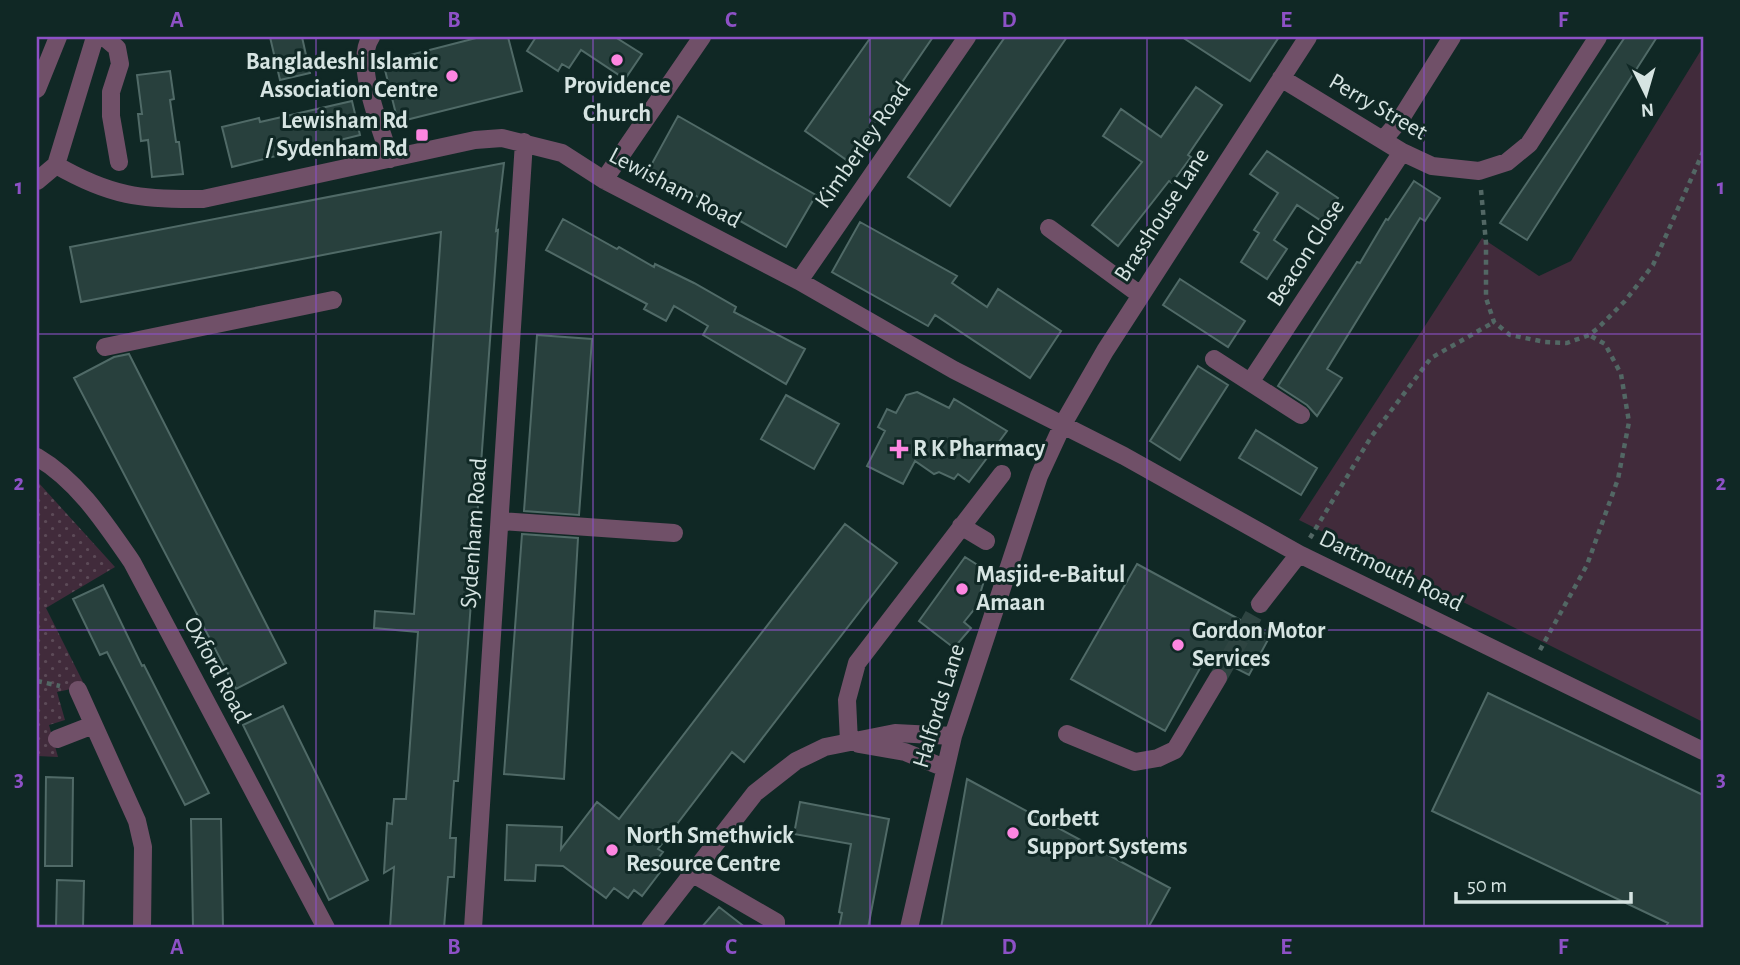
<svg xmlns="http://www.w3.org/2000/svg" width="1740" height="965" font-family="'Alegreya Sans',sans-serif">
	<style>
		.grass { fill: url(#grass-dots) }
		.park { fill: #412b3b }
		.building { fill: #28403d; stroke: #506a67; stroke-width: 2 }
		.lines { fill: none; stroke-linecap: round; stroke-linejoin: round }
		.minor-tunnel { stroke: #2e4441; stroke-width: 18; stroke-dasharray: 18 9; stroke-linecap: butt }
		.path { stroke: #526764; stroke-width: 4.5; stroke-dasharray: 5 5; stroke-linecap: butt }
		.minor { stroke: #705068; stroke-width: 18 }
		.grid { fill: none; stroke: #8d51c6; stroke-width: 2; stroke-opacity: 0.55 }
		.poi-dot { fill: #fd86e1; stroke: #102825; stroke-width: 2.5 }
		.labels { text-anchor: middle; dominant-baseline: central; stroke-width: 6; stroke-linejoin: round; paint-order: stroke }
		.poi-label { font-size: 24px; font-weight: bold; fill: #d6e4e2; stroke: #102825; text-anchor: start }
		.street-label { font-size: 24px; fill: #d6e4e2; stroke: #102825 }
		.neatline { fill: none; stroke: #8d51c6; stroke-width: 2.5 }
		.grid-label { font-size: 23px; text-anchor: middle; font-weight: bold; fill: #8d51c6 }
	</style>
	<defs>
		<pattern id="grass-dots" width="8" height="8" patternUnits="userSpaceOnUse" patternTransform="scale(1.75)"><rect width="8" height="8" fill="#412b3b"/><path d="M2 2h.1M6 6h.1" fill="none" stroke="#5c4a57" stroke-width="1.8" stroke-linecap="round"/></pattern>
	</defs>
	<rect width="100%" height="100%" fill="#102825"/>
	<path class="grass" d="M 37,481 L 115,567 L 46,608 L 85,686 L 57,692 L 65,720 L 49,725 L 58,757 L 37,756 Z"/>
	<path class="park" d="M 1703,47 L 1703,722 L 1299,520 L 1482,238 L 1539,276 L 1571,261 Z"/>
	<path class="building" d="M 270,37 L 302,37 L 310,73 L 280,80 Z
		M 480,37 L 508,37 L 522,91 L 398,122 L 383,62 Z
		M 536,37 L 615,37 L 642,54 L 625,79 L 581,50 L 569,68 L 562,64 L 558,71 L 527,51 Z
		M 871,37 L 933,37 L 848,161 L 805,131 Z
		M 1005,37 L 1067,37 L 950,206 L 908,177 Z
		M 1182,37 L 1279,37 L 1250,81 Z
		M 1625,37 L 1657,37 L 1527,240 L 1500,223 Z
		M 170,71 L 174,99 L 170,100 L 176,142 L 179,142 L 183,174 L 152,177 L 148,140 L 141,141 L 138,114 L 142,114 L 137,75 Z
		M 1196,87 L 1222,105 L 1188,155 L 1191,157 L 1172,183 L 1169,181 L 1118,246 L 1092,225 L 1142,162 L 1103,136 L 1121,109 L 1161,137 Z
		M 352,101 L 360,135 L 232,167 L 222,127 L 259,118 L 260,122 Z
		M 678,116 L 816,195 L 786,247 L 649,169 Z
		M 1267,151 L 1338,198 L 1323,222 L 1297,205 L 1274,240 L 1287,249 L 1267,279 L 1241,262 L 1259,233 L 1254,230 L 1278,193 L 1250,174 Z
		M 504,163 L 496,231 L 498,230 L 458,781 L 454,781 L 450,838 L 456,838 L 454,877 L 448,877 L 444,928 L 390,928 L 394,867 L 384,873 L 387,823 L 392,824 L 394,799 L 406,799 L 418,632 L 374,628 L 375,611 L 414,614 L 441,232 L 81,302 L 70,247 Z
		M 1414,181 L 1440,198 L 1425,221 L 1420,218 L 1327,369 L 1342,378 L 1317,416 L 1307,405 L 1278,386 L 1357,262 L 1360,263 L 1386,219 L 1388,220 Z
		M 563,219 L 617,249 L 619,247 L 654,267 L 655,264 L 694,283 L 736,307 L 734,312 L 805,349 L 786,384 L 703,335 L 708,326 L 674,306 L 666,321 L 644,309 L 647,304 L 546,250 Z
		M 860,222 L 957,276 L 952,283 L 987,307 L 998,289 L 1061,331 L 1030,378 L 935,315 L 928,326 L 832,272 Z
		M 1180,279 L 1245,321 L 1228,347 L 1163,305 Z
		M 537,335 L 592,339 L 579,515 L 524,511 Z
		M 129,354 L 286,663 L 236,689 L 74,378 L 114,357 Z
		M 1198,366 L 1228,385 L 1180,460 L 1150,441 Z
		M 917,392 L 949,408 L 954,399 L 1007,431 L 969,482 L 958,474 L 954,479 L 939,472 L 934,474 L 915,461 L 903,484 L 867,466 L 885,431 L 878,427 L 887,409 L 896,413 L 906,395 Z
		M 786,395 L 839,424 L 814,469 L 761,439 Z
		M 1256,430 L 1317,468 L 1301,495 L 1239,458 Z
		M 845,524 L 897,563 L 744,762 L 732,752 L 658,849 L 663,852 L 653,865 L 661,871 L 642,896 L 634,890 L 628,898 L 614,888 L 606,898 L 563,866 L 536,865 L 535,881 L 505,880 L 507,825 L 562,827 L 561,849 L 597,802 L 619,819 Z
		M 522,534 L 578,538 L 564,779 L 504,774 Z
		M 965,557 L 987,571 L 976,607 L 964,622 L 971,628 L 954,648 L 919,621 Z
		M 1137,564 L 1270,636 L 1249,675 L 1208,654 L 1165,731 L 1071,679 Z
		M 103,585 L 142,666 L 144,665 L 209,793 L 185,805 L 107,652 L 100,655 L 73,599 Z
		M 1488,693 L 1703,795 L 1703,928 L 1665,928 L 1668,923 L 1432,811 Z
		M 283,706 L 368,880 L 329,900 L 243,725 Z
		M 46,777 L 73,778 L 72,866 L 45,866 Z
		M 967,779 L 1170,888 L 1148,928 L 941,928 Z
		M 800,802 L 889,819 L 868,928 L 839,928 L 842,913 L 839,912 L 851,844 L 794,834 Z
		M 191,819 L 221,819 L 223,928 L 193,928 Z
		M 57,880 L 84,881 L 83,928 L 56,928 Z
		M 719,907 L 746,928 L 701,928 Z"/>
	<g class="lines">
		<path class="minor-tunnel" d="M 1218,678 L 1260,604"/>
		<path class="path" d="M 1481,190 L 1486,243 L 1486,298 L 1494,322 L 1510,335 L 1545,342 L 1567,343 L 1589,335 L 1597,329 L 1625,301 L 1653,265 L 1703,152
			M 1310,538 L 1371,437 L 1431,358 L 1494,322
			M 1540,650 L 1587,565 L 1618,479 L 1629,422 L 1621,374 L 1605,344 L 1589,335
			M 37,681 L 60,686"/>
		<path class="minor" d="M 104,37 L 117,48 L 120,64 L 111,92 L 111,116 L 119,162
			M 371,37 C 353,64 382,129 390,159
			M 1281,78 L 1402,152 L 1432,166 L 1479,171 L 1507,162 L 1529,144 L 1598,37
			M 37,89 L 58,37
			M 1383,140 L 1400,120 L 1452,37
			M 56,165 L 95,37
			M 604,180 L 702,37
			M 37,181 L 56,165 C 110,196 141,200 203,199 L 475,140 L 502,138 L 562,153 L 604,180 L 799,281 L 954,370 L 1124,456 L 1299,554 L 1703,751
			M 1049,228 L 1139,294
			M 799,281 L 967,37
			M 105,347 L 333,300
			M 1214,359 L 1301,415
			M 1251,381 L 1402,152
			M 37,457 C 78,481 105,523 132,562 L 326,928
			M 500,521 L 674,533
			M 961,526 L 986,541
			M 1260,604 L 1299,554
			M 78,690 L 137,821 L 143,847 L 142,928
			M 1067,734 L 1135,762 L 1158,758 L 1175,750 L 1218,678
			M 57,739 L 93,725
			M 849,742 L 847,700 L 857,663 L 1002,474
			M 859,744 L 905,752 L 945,768
			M 693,874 L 776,922 L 776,928
			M 473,928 L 524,142
			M 650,928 L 755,793 L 796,761 L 825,747 L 895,733 L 953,736
			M 909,928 L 953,736 L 1039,476 L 1063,424 L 1105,351 L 1308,37"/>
	</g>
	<path class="grid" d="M 316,37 L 316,928M 593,37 L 593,928M 870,37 L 870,928M 1147,37 L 1147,928M 1424,37 L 1424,928M 37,334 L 1703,334M 37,630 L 1703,630"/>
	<g class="poi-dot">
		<circle cx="617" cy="60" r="7"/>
		<circle cx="452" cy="76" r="7"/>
		<rect x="415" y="128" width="14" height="14" rx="3.5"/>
		<path d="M895.5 438.5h7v7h7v7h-7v7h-7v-7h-7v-7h7z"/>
		<circle cx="962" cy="589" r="7"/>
		<circle cx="1178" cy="645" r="7"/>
		<circle cx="1013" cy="833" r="7"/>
		<circle cx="612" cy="850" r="7"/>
	</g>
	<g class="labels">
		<g class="poi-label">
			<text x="438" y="62" text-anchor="end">Bangladeshi Islamic<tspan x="438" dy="28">Association Centre</tspan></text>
			<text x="617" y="86" text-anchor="middle">Providence<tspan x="617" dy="28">Church</tspan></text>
			<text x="408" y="121" text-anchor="end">Lewisham Rd<tspan x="408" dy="28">/ Sydenham Rd</tspan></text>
			<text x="913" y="449">R K Pharmacy</text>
			<text x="976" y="575">Masjid-e-Baitul<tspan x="976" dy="28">Amaan</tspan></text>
			<text x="1192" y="631">Gordon Motor<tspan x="1192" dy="28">Services</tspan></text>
			<text x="1027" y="819">Corbett<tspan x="1027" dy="28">Support Systems</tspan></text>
			<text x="626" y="836">North Smethwick<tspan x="626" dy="28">Resource Centre</tspan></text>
		</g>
		<g class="street-label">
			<text transform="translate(1378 107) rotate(30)">Perry Street</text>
			<text transform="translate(863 145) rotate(-55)">Kimberley Road</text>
			<text transform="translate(675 188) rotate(28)">Lewisham Road</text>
			<text transform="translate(1162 215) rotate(-57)">Brasshouse Lane</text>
			<text transform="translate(1306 253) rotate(-57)">Beacon Close</text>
			<text transform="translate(474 533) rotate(-86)">Sydenham Road</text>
			<text transform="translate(1391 571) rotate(26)">Dartmouth Road</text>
			<text transform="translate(217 670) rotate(62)">Oxford Road</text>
			<text transform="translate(939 706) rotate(-73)">Halfords Lane</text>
		</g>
	</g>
	<rect width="1740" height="965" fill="none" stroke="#102825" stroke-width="77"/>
	<g transform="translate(1646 94) rotate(175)" stroke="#102825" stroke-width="5" paint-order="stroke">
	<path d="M0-5L12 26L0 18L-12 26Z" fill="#d6e4e2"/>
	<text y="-10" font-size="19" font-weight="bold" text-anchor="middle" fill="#d6e4e2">N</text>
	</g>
	<path d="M1456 892v10h175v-10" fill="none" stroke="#d6e4e2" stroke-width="3.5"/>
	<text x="1467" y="892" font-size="21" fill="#d6e4e2" stroke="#102825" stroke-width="5" paint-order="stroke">50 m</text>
	<rect x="38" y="38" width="1664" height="888" class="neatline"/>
	<g class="grid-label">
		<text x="177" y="27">A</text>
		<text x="454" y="27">B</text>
		<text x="731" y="27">C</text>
		<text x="1009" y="27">D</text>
		<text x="1286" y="27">E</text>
		<text x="1563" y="27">F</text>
		<text x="19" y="194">1</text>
		<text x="1721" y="194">1</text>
		<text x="19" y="490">2</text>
		<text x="1721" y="490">2</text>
		<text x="19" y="786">3</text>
		<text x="1721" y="786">3</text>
		<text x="177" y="954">A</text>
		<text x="454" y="954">B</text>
		<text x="731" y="954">C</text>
		<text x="1009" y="954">D</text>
		<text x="1286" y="954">E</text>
		<text x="1563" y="954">F</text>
	</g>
</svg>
